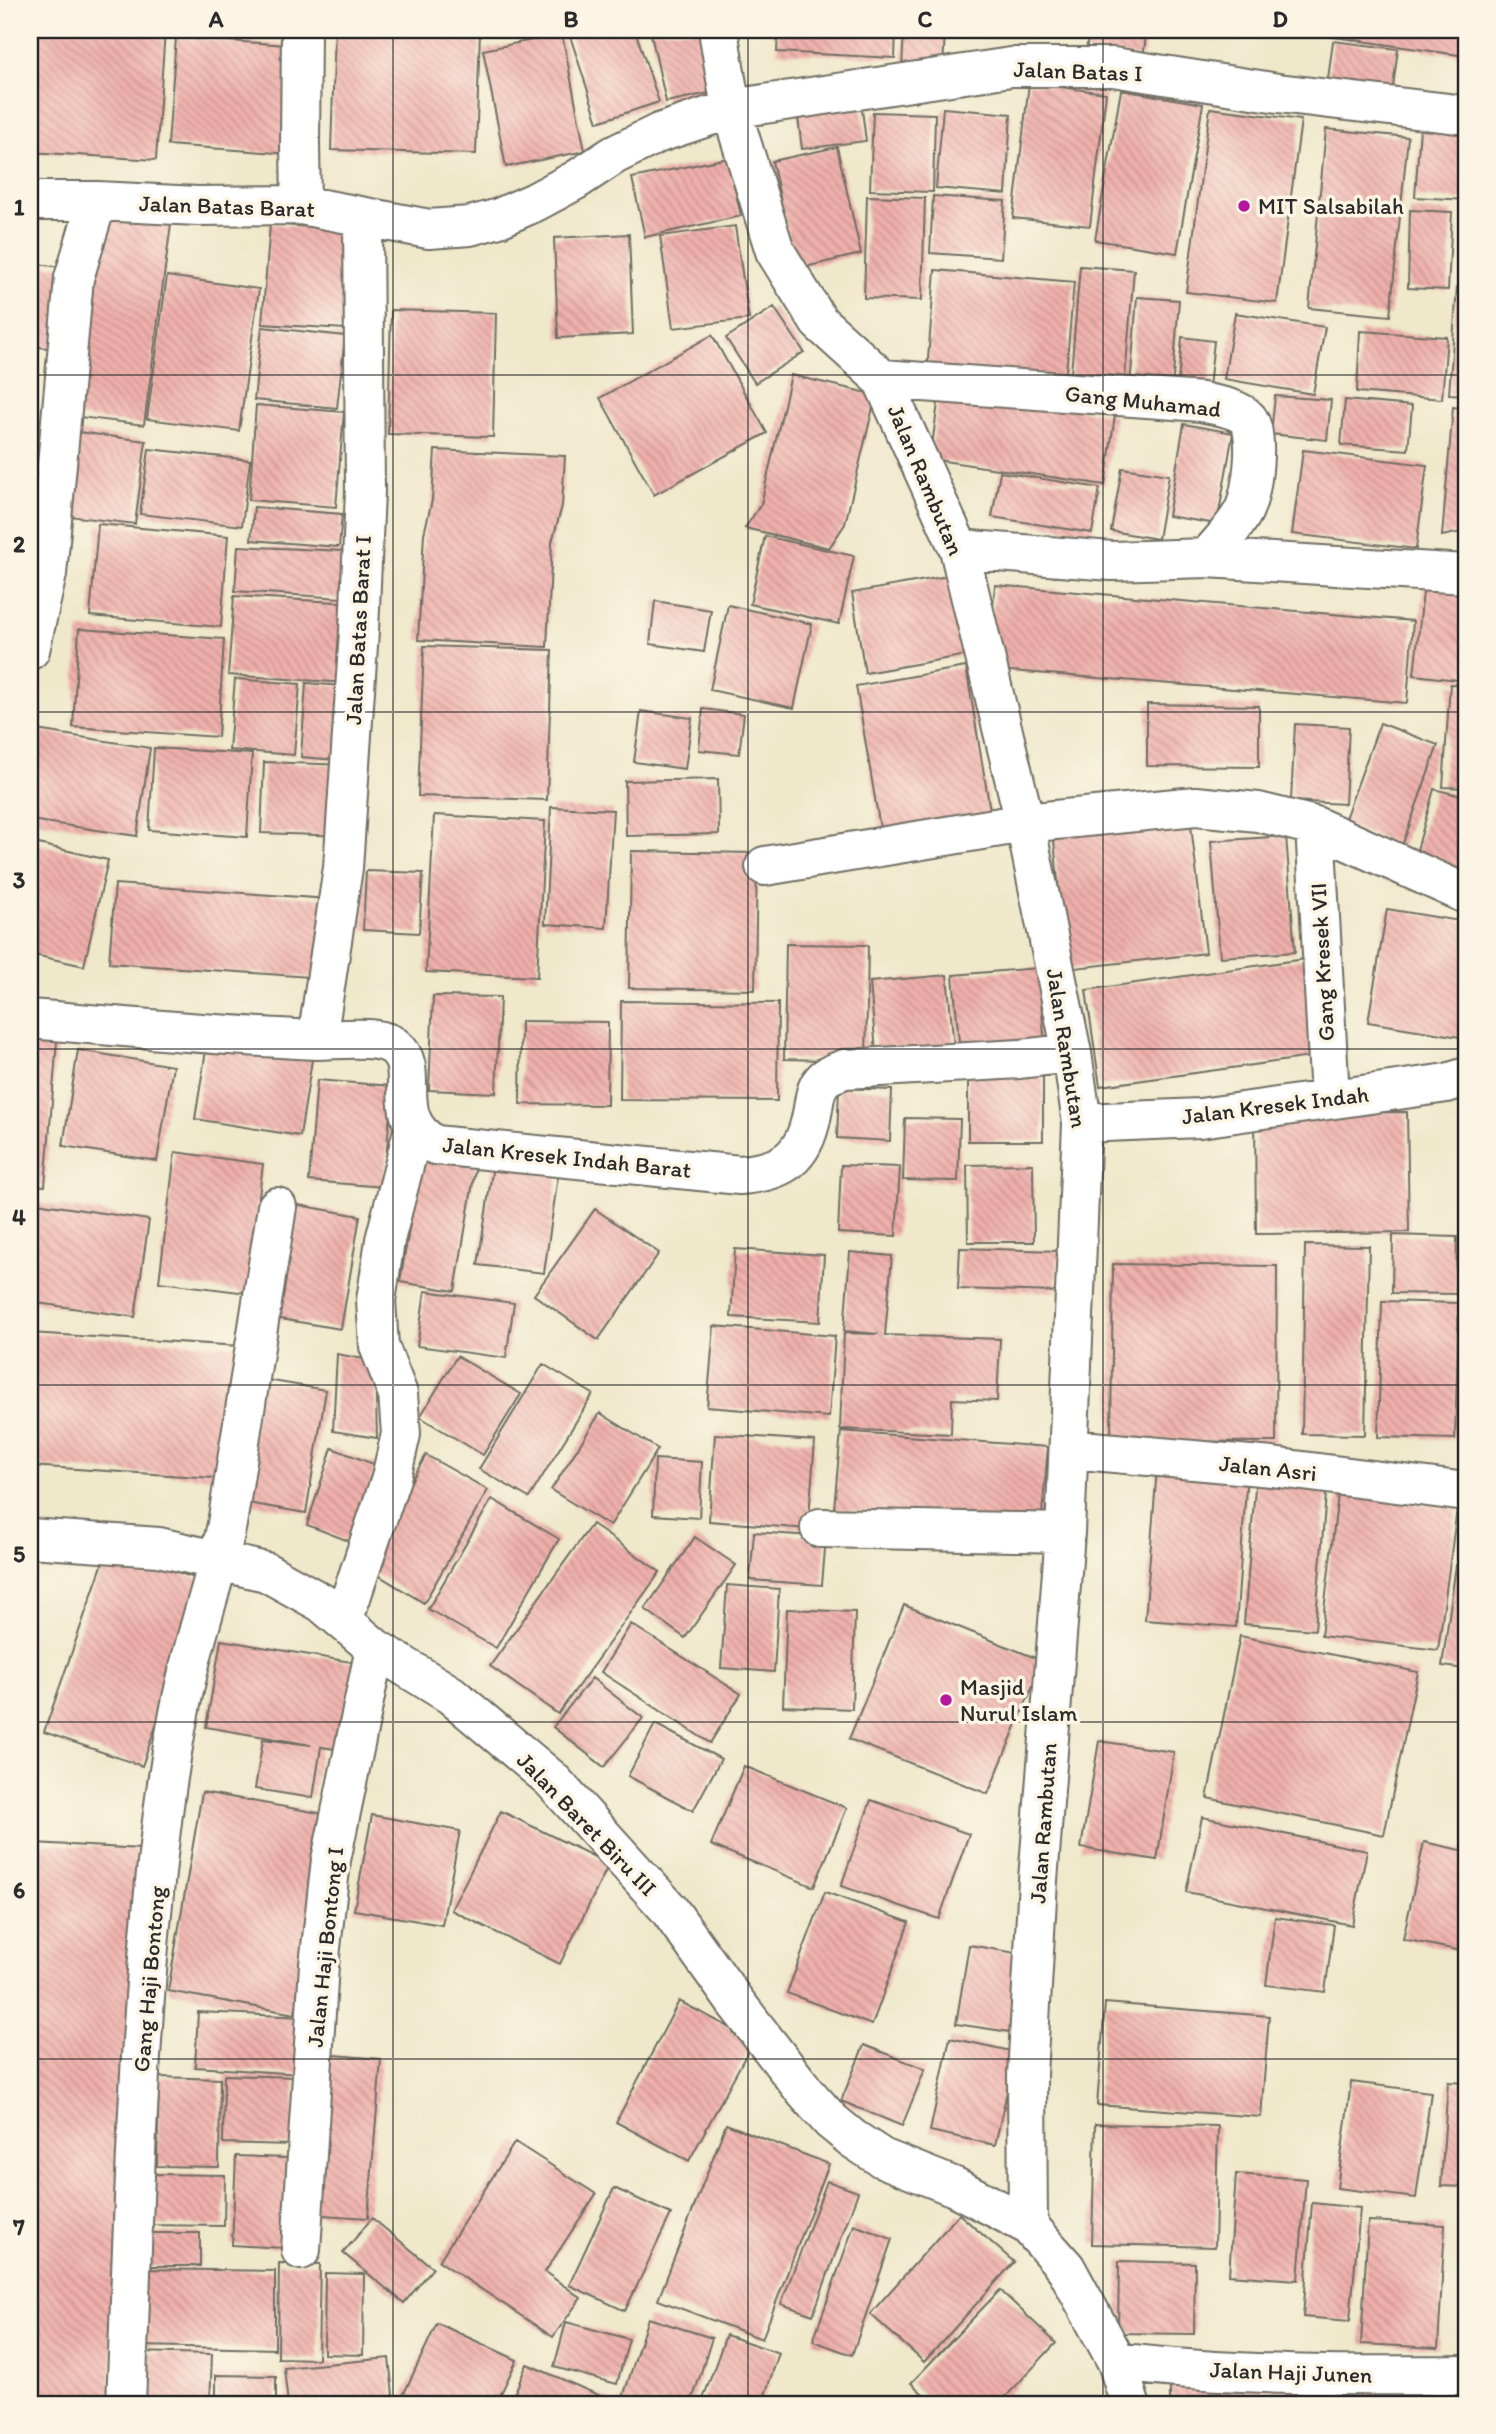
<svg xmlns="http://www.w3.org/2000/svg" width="1496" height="2434" font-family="Itim,sans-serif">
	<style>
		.grass { fill: url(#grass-dots); stroke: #62825e; stroke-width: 2 }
		.building { fill: url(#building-back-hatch) }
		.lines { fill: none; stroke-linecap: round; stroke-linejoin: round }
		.minor-casing { stroke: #706d63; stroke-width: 42 }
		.minor { stroke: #fff; stroke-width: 38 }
		.grid { fill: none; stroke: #2b2b2b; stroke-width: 2; stroke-opacity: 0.55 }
		.poi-dot { fill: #b5179e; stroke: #fcf5e5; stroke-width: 2.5 }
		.labels { text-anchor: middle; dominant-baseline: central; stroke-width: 7; stroke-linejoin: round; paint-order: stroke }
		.street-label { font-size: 23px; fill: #2b2b2b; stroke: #fcf5e5 }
		.poi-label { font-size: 23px; fill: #2b2b2b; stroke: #fcf5e5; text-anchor: start }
		.neatline { fill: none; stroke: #2b2b2b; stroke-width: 2.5 }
		.grid-label { font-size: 23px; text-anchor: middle; font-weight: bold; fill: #2b2b2b }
	</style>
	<defs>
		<pattern id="grass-dots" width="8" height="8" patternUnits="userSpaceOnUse" patternTransform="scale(1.75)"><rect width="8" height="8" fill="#98d990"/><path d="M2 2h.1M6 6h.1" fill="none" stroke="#83ba7c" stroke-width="1.8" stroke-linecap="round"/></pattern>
		<pattern id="building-back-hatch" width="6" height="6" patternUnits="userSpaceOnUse" patternTransform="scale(1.75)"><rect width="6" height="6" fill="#f0b0ac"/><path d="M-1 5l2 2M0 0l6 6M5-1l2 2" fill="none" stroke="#c38f8c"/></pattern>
	</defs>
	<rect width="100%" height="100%" fill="#fcf5e5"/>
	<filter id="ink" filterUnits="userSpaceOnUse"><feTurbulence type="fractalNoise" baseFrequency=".0143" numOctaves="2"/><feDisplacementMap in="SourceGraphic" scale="14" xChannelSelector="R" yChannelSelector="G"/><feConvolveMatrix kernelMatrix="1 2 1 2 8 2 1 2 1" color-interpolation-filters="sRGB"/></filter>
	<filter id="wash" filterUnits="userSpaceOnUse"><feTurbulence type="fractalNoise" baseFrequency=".00686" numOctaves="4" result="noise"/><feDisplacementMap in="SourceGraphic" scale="28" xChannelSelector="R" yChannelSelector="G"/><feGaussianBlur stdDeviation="1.57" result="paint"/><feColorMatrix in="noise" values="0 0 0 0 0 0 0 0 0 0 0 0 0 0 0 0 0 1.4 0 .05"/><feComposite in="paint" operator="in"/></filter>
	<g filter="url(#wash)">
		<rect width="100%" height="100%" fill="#efe8cb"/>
		<path class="grass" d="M 30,351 L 38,352 L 30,473 Z"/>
		<g id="blocks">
			<path class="building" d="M 30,30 L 165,30 L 156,160 L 30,152 Z
				M 212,30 L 292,30 L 292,36 L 212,32 Z
				M 335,30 L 480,30 L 476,154 L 331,150 Z
				M 579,30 L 635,30 L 659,102 L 598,122 L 569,33 Z
				M 650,30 L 700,30 L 714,92 L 666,102 Z
				M 778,30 L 896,30 L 895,58 L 777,52 Z
				M 904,30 L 945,30 L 943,70 L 902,68 Z
				M 1089,30 L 1147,30 L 1143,57 L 1086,51 Z
				M 1328,30 L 1466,30 L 1466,56 L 1327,36 Z
				M 562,34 L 585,151 L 506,167 L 483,50 Z
				M 176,37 L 300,46 L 291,154 L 168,145 Z
				M 1333,41 L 1398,49 L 1393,87 L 1328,79 Z
				M 1029,83 L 1106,93 L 1090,226 L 1013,218 Z
				M 1121,90 L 1203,104 L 1177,253 L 1095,240 Z
				M 861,102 L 866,141 L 802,149 L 797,110 Z
				M 943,108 L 1011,114 L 1006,194 L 936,188 Z
				M 1210,108 L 1301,120 L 1277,303 L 1186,292 Z
				M 873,112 L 935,114 L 933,192 L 870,190 Z
				M 1420,128 L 1466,132 L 1466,200 L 1415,197 Z
				M 1326,129 L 1408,137 L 1390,316 L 1309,308 Z
				M 837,147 L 861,254 L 796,269 L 772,161 Z
				M 728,158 L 741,216 L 645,237 L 632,178 Z
				M 867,196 L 925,198 L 922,300 L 864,298 Z
				M 933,196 L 1005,201 L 1001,258 L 930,253 Z
				M 1410,210 L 1452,212 L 1448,290 L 1408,288 Z
				M 98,214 L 171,224 L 144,425 L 71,416 Z
				M 270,224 L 353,230 L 346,329 L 262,324 Z
				M 735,226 L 749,319 L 673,328 L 660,236 Z
				M 629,234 L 633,334 L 558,338 L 554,238 Z
				M 30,263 L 75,269 L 65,350 L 30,346 Z
				M 1080,266 L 1134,270 L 1124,389 L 1070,385 Z
				M 935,270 L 1074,282 L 1065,383 L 927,372 Z
				M 167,276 L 259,289 L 239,431 L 147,419 Z
				M 1457,287 L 1466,288 L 1466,395 L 1449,394 Z
				M 1137,297 L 1179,300 L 1172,390 L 1130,387 Z
				M 774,307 L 804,352 L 755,383 L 726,338 Z
				M 391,310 L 496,313 L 493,437 L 388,434 Z
				M 1235,313 L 1325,327 L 1313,394 L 1224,379 Z
				M 262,327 L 345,336 L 337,408 L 254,400 Z
				M 1360,331 L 1447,337 L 1442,399 L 1357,392 Z
				M 712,335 L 767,433 L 654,495 L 600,398 Z
				M 1182,337 L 1214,341 L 1209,387 L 1178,384 Z
				M 791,375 L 876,395 L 845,524 L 829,548 L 745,528 L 761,504 Z
				M 940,389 L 1115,415 L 1105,485 L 930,459 Z
				M 1275,396 L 1331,400 L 1327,440 L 1271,434 Z
				M 1345,400 L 1412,406 L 1408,450 L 1341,445 Z
				M 256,405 L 344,412 L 336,507 L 249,500 Z
				M 1453,407 L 1466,409 L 1466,531 L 1442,536 Z
				M 1184,424 L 1233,433 L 1217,524 L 1168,516 Z
				M 71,431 L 146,441 L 135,524 L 60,515 Z
				M 149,449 L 250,460 L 242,526 L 140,514 Z
				M 435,450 L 565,456 L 562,506 L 552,542 L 547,647 L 418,640 L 424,534 L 432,500 Z
				M 1303,450 L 1427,465 L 1416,549 L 1292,534 Z
				M 1122,468 L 1169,475 L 1158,539 L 1111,531 Z
				M 1000,472 L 1100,488 L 1092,533 L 992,517 Z
				M 254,507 L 342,514 L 339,547 L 251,540 Z
				M 98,524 L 228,536 L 221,627 L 90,616 Z
				M 765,536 L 854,556 L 839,624 L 750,604 Z
				M 238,546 L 344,551 L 341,598 L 235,591 Z
				M 954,575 L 967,655 L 865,673 L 852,593 Z
				M 1424,583 L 1466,588 L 1466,681 L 1414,675 Z
				M 995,585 L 1413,621 L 1407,703 L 987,669 Z
				M 234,596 L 352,603 L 348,683 L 228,675 Z
				M 655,601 L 711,610 L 704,652 L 650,644 Z
				M 728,605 L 812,624 L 794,708 L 710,690 Z
				M 79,629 L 224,639 L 218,737 L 73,727 Z
				M 424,646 L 552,650 L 547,800 L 418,796 Z
				M 966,667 L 991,816 L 881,834 L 856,686 Z
				M 235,679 L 300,684 L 294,755 L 229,750 Z
				M 306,683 L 354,687 L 349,761 L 301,757 Z
				M 1450,684 L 1466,685 L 1466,788 L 1443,787 Z
				M 1147,704 L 1259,706 L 1259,767 L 1147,766 Z
				M 703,709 L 744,714 L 739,754 L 699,750 Z
				M 641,711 L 692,718 L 685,769 L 634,762 Z
				M 1380,723 L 1438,745 L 1402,846 L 1343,824 Z
				M 1295,724 L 1349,727 L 1345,804 L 1291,801 Z
				M 37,730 L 150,748 L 137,836 L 30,820 L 30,781 Z
				M 154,748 L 252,754 L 247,837 L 149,830 Z
				M 264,762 L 346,765 L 344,836 L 261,833 Z
				M 718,779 L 719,834 L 626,836 L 625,781 Z
				M 1434,789 L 1466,797 L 1466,875 L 1414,861 Z
				M 551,807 L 613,810 L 606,928 L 545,924 Z
				M 434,815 L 545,821 L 537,977 L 426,972 Z
				M 1190,817 L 1206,953 L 1067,969 L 1053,831 Z
				M 1286,836 L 1295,952 L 1220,957 L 1211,841 Z
				M 30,842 L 108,860 L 84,966 L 30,954 Z
				M 631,851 L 757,853 L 755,990 L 629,988 Z
				M 366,871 L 423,873 L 419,933 L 363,930 Z
				M 115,884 L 329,899 L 324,978 L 109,963 Z
				M 1387,909 L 1466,922 L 1466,1038 L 1368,1022 Z
				M 786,944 L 868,945 L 866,1061 L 784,1059 Z
				M 1305,959 L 1318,1056 L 1100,1086 L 1086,990 Z
				M 1038,968 L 1045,1046 L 960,1053 L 953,975 Z
				M 947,975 L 955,1057 L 877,1064 L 870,982 Z
				M 433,996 L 500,997 L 496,1093 L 429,1090 Z
				M 621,1001 L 778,1003 L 777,1101 L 620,1100 Z
				M 521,1021 L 608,1022 L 607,1105 L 520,1104 Z
				M 30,1039 L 57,1041 L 45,1186 L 30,1185 Z
				M 207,1044 L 312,1060 L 300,1136 L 195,1119 Z
				M 78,1050 L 173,1066 L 157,1161 L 63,1146 Z
				M 968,1065 L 1043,1065 L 1043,1141 L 968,1141 Z
				M 317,1080 L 392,1086 L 384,1187 L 309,1181 Z
				M 839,1088 L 892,1090 L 890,1141 L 837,1138 Z
				M 1407,1112 L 1409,1232 L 1256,1234 L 1255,1114 Z
				M 905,1118 L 960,1119 L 958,1181 L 903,1180 Z
				M 175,1152 L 263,1164 L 247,1293 L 159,1282 Z
				M 495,1152 L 560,1162 L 544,1273 L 478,1265 Z
				M 422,1154 L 476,1164 L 455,1291 L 400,1282 Z
				M 1033,1164 L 1034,1242 L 968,1242 L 967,1165 Z
				M 841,1165 L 900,1167 L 896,1236 L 838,1233 Z
				M 1463,1184 L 1466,1184 L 1466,1217 L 1464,1217 Z
				M 30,1202 L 149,1220 L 135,1317 L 30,1302 Z
				M 293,1204 L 360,1216 L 341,1329 L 274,1318 Z
				M 595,1209 L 659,1253 L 598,1340 L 534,1295 Z
				M 1393,1235 L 1457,1237 L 1456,1294 L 1392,1293 Z
				M 1305,1245 L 1369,1246 L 1365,1435 L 1302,1434 Z
				M 960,1248 L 1058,1251 L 1056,1292 L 958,1289 Z
				M 735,1249 L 824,1255 L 820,1322 L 731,1317 Z
				M 850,1252 L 892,1256 L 885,1335 L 1000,1339 L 997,1401 L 952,1399 L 951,1434 L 840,1429 L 844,1333 L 878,1334 L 844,1331 Z
				M 1113,1264 L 1277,1266 L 1276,1442 L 1111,1441 Z
				M 425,1291 L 514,1303 L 506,1358 L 417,1346 Z
				M 1382,1301 L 1459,1303 L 1455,1439 L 1378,1437 Z
				M 714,1326 L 835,1336 L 829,1417 L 707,1407 Z
				M 30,1333 L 240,1346 L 230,1479 L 30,1466 Z
				M 337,1354 L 375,1361 L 377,1438 L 333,1431 Z
				M 457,1356 L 521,1394 L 483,1455 L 420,1417 Z
				M 543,1364 L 593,1394 L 529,1498 L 479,1469 Z
				M 261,1379 L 326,1390 L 306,1513 L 242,1502 Z
				M 600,1413 L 658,1449 L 610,1526 L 551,1490 Z
				M 841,1431 L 1048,1447 L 1041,1526 L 834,1509 Z
				M 715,1434 L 815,1441 L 808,1529 L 709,1521 Z
				M 332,1448 L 376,1465 L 351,1542 L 307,1525 Z
				M 426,1455 L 488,1490 L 424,1603 L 370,1570 L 400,1501 Z
				M 655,1459 L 702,1462 L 699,1518 L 653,1515 Z
				M 1157,1468 L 1247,1474 L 1236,1627 L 1145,1620 Z
				M 1256,1475 L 1327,1481 L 1315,1630 L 1244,1624 Z
				M 1338,1494 L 1457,1509 L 1438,1650 L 1321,1636 Z
				M 492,1499 L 559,1539 L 496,1648 L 428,1609 Z
				M 592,1524 L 660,1572 L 558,1714 L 490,1666 Z
				M 754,1532 L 826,1537 L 822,1585 L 750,1580 Z
				M 695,1537 L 736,1565 L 685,1638 L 645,1609 Z
				M 108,1548 L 206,1582 L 142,1766 L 44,1732 Z
				M 1456,1565 L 1466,1566 L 1466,1669 L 1442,1666 Z
				M 727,1585 L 779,1589 L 774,1672 L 721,1668 Z
				M 904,1605 L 1043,1661 L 988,1794 L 849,1739 Z
				M 787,1609 L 855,1612 L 852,1709 L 783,1706 Z
				M 631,1624 L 741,1694 L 710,1743 L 601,1672 Z
				M 1240,1636 L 1418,1672 L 1384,1835 L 1207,1798 Z
				M 221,1640 L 357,1663 L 342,1750 L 321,1747 L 313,1798 L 255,1789 L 263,1739 L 311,1745 L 206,1727 Z
				M 592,1678 L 643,1718 L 604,1767 L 553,1727 Z
				M 655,1724 L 721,1759 L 693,1811 L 628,1776 Z
				M 1099,1741 L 1174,1752 L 1157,1860 L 1081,1848 Z
				M 744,1766 L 847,1808 L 814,1887 L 711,1845 Z
				M 202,1792 L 330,1815 L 295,2014 L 168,1991 Z
				M 871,1800 L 969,1834 L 939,1919 L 841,1886 Z
				M 501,1811 L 609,1864 L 560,1964 L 451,1910 Z
				M 372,1815 L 460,1831 L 442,1925 L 354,1910 Z
				M 1202,1817 L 1367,1851 L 1352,1925 L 1186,1892 Z
				M 1424,1842 L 1466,1851 L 1466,1952 L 1403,1939 Z
				M 34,1843 L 142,1849 L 109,2404 L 30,2404 L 30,1911 Z
				M 825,1892 L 909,1922 L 872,2025 L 787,1993 Z
				M 1275,1917 L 1334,1925 L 1325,1992 L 1266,1985 Z
				M 969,1945 L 1022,1954 L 1010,2032 L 956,2024 Z
				M 679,2001 L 754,2040 L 689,2161 L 616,2122 Z
				M 1105,2003 L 1269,2016 L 1261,2117 L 1097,2105 Z
				M 198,2012 L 304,2017 L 300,2074 L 195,2067 Z
				M 950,2038 L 1016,2052 L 995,2145 L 930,2131 Z
				M 864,2045 L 925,2069 L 902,2126 L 841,2101 Z
				M 322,2054 L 381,2059 L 368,2218 L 308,2214 Z
				M 224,2075 L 295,2077 L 293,2145 L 223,2143 Z
				M 159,2077 L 220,2079 L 219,2167 L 157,2166 Z
				M 1351,2082 L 1431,2092 L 1416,2198 L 1337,2188 Z
				M 1448,2082 L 1466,2083 L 1466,2187 L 1441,2186 Z
				M 726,2124 L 829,2164 L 762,2339 L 658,2300 Z
				M 1095,2124 L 1218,2126 L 1215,2247 L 1092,2244 Z
				M 515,2142 L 596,2194 L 545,2272 L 581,2298 L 553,2337 L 439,2261 Z
				M 236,2156 L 287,2158 L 283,2248 L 232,2245 Z
				M 151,2174 L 225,2175 L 224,2226 L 150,2225 Z
				M 1236,2174 L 1306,2179 L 1298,2280 L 1229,2275 Z
				M 827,2181 L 858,2192 L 813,2315 L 781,2304 Z
				M 614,2188 L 671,2214 L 625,2311 L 569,2285 Z
				M 1463,2199 L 1466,2199 L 1466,2330 L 1463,2330 Z
				M 1312,2203 L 1360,2208 L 1350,2321 L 1303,2317 Z
				M 959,2214 L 1014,2262 L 924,2362 L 870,2314 Z
				M 372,2218 L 433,2268 L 404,2303 L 343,2253 Z
				M 1368,2221 L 1445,2225 L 1438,2348 L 1361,2344 Z
				M 854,2225 L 892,2239 L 852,2355 L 813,2341 Z
				M 149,2233 L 200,2233 L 200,2266 L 149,2266 Z
				M 1119,2261 L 1195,2263 L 1194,2334 L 1118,2333 Z
				M 279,2263 L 320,2264 L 318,2359 L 278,2358 Z
				M 142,2269 L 275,2271 L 275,2349 L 141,2346 Z
				M 325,2273 L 364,2274 L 363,2355 L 324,2354 Z
				M 1000,2290 L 1056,2343 L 999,2404 L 934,2404 L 911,2383 Z
				M 648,2318 L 712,2338 L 691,2404 L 621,2404 Z
				M 566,2322 L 629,2339 L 617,2384 L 554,2367 Z
				M 437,2323 L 517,2360 L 496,2404 L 399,2404 Z
				M 726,2335 L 779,2353 L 762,2404 L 708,2404 L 702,2402 Z
				M 136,2352 L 212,2354 L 210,2404 L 134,2404 Z
				M 389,2358 L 394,2404 L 288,2404 L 284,2368 Z
				M 527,2364 L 612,2401 L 611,2404 L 510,2404 Z
				M 1170,2372 L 1299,2374 L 1299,2404 L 1170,2404 Z
				M 216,2375 L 276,2376 L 276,2404 L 216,2404 Z
				M 1401,2382 L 1466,2384 L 1466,2404 L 1400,2404 Z
				M 1312,2384 L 1390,2387 L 1390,2404 L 1312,2404 Z"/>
		</g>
	</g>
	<g filter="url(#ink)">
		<use href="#blocks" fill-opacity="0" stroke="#706d63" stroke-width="2"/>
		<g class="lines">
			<g class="minor-casing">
				<path id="minor" d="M 301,30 L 300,144 L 301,205
					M 718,30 L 731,109 L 775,251 L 819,322 L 882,379 L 959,549 L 1025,823 L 1072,1053 L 1082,1123 L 1065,1533 L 1038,1880 L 1027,2075 L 1028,2225
					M 30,201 L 97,201 L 198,206 L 301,205 L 429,229 L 470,226 L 499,218 L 535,202 L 576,180 L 614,155 L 659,133 L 731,109 L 1011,67 L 1113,67 L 1278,93 L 1466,115
					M 882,379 L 1202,402 C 1216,406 1237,407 1248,419 C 1260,435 1252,493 1244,510 C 1235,528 1219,543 1207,558 L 1112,561 L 959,549
					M 1207,558 L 1466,574
					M 30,650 L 47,574 L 74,278 L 97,201
					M 1315,826 L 1330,1098
					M 765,866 L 1025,823 L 1196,806 L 1258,812 L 1315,826 L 1466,894
					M 30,1019 C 125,1027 221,1036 317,1040 C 338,1040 379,1034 395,1047 C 423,1070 386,1117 435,1145 L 740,1175 C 783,1172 804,1158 812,1114 C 815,1100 814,1088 825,1078 C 830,1074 839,1071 845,1069 L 1020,1059 L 1072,1053
					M 317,1040 L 343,868 L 359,631 L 365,491 L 363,218
					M 1082,1123 L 1200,1118 L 1447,1083 L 1466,1077
					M 1070,1449 L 1272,1467 L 1466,1492
					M 820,1528 L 1065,1533
					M 30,1538 L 159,1547 L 266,1572 L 322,1603 L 375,1648 L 451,1695 L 551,1779 L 668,1908 L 736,2003 L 806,2093 L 831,2121 L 853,2139 L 882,2158 L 955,2187 L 1028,2225 L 1066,2268 L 1117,2362 L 1130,2404
					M 343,1621 L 391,1478 L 401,1434 L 398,1394 L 379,1346 L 376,1301 L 385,1240 L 414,1127
					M 301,2250 L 319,1965 L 331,1860 L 375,1648
					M 1117,2362 C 1233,2376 1350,2376 1466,2375
					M 126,2404 C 134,2207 138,2009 163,1813 C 169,1767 177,1718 188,1672 C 199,1623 217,1574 227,1524 L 277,1207"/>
			</g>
			<use href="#minor" class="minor"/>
		</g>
	</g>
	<path class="grid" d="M 393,30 L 393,2404M 748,30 L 748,2404M 1103,30 L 1103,2404M 30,375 L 1466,375M 30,712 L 1466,712M 30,1049 L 1466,1049M 30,1385 L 1466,1385M 30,1722 L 1466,1722M 30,2059 L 1466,2059"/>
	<g class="poi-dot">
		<circle cx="1244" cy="206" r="7"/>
		<circle cx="946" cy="1700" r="7"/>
	</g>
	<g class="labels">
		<g class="street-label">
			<text transform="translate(1078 71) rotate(2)">Jalan Batas I</text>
			<text transform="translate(227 206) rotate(2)">Jalan Batas Barat</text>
			<text transform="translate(1143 401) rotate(6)">Gang Muhamad</text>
			<text transform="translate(926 480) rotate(67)">Jalan Rambutan</text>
			<text transform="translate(358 630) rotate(-87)">Jalan Batas Barat I</text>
			<text transform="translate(1322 962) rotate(-93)">Gang Kresek VII</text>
			<text transform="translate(1067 1048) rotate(81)">Jalan Rambutan</text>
			<text transform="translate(1275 1105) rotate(-7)">Jalan Kresek Indah</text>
			<text transform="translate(567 1157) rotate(6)">Jalan Kresek Indah Barat</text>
			<text transform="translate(1268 1468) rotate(6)">Jalan Asri</text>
			<text transform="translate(1043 1823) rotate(-86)">Jalan Rambutan</text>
			<text transform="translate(587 1824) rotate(46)">Jalan Baret Biru III</text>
			<text transform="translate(325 1947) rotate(-84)">Jalan Haji Bontong I</text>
			<text transform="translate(149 1979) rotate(-85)">Gang Haji Bontong</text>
			<text transform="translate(1291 2372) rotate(2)">Jalan Haji Junen</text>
		</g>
		<g class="poi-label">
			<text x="1258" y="206">MIT Salsabilah</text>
			<text x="960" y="1687">Masjid<tspan x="960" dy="26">Nurul Islam</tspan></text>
		</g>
	</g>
	<rect width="1496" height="2434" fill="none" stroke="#fcf5e5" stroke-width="77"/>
	<rect x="38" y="38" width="1420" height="2358" class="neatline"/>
	<g class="grid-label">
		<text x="216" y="27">A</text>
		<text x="571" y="27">B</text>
		<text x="925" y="27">C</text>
		<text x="1280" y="27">D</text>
		<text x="19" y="215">1</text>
		<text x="19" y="552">2</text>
		<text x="19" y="888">3</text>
		<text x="19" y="1225">4</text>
		<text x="19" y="1562">5</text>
		<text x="19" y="1898">6</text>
		<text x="19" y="2235">7</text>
	</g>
</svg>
